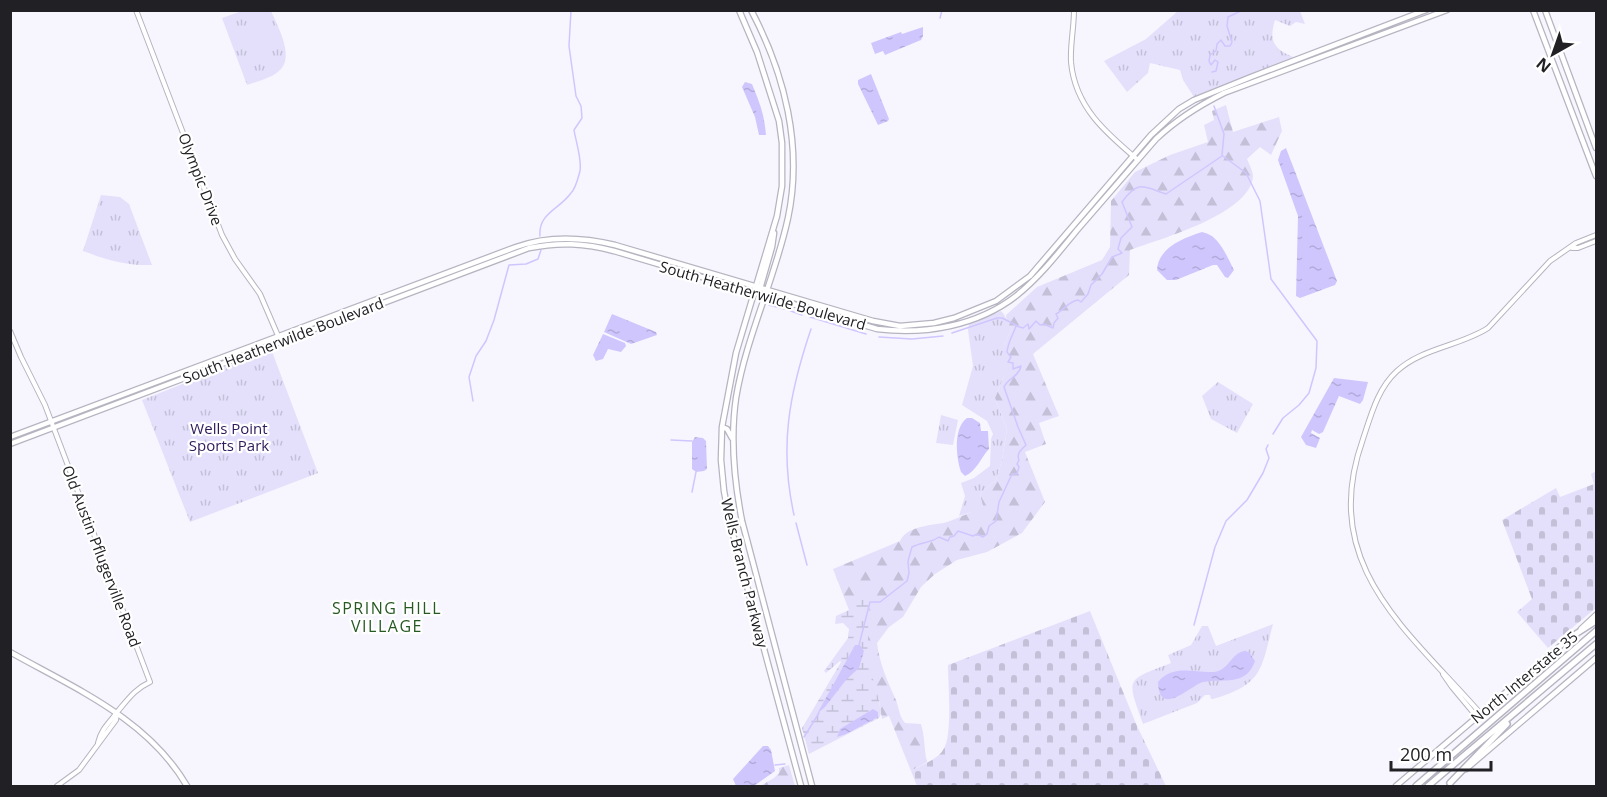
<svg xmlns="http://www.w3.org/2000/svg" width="1607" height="797" font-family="'Open Sans',sans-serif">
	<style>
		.grass { fill: url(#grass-tufts) }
		.forest { fill: url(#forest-firs) }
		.wetland { fill: url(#wetland-marsh) }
		.cemetery { fill: url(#cemetery-stones) }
		.garden { fill: #e4e0fc }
		.water { fill: url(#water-ripples) }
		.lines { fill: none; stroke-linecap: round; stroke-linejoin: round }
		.stream { stroke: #d0c6fe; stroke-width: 1.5 }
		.minor-casing { stroke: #b5b4c0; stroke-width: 6 }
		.major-casing { stroke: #b5b4c0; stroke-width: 7 }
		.highway-casing { stroke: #b5b4c0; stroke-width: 8 }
		.minor { stroke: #fff; stroke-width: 4 }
		.major { stroke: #fff; stroke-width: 4.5 }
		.highway { stroke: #fff; stroke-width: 5 }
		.labels { text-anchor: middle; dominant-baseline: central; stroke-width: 4.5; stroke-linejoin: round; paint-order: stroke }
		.street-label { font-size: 15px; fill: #212025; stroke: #fff }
		.park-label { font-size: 15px; fill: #2f1b5b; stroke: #fff }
		.neighbourhood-label { font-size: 16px; letter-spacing: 1.5px; fill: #275923; stroke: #fff }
	</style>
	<defs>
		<pattern id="grass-tufts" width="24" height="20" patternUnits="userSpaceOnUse" patternTransform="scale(1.5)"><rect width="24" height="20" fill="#e4e0fc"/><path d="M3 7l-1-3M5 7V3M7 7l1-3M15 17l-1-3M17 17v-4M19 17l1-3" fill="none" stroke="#c3c0d8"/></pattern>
		<pattern id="forest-firs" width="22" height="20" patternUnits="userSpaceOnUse" patternTransform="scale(1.5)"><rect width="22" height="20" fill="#e4e0fc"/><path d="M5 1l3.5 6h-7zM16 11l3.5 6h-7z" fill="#c3c0d8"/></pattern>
		<pattern id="wetland-marsh" width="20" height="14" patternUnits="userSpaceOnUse" patternTransform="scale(1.5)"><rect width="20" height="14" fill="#e4e0fc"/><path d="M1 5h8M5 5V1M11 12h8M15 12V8" fill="none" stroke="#c3c0d8"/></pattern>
		<pattern id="cemetery-stones" width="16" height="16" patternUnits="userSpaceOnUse" patternTransform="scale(1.5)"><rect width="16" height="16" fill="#e4e0fc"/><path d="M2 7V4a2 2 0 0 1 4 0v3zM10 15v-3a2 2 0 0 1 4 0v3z" fill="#c3c0d8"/></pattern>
		<pattern id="water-ripples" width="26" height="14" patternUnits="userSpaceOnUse" patternTransform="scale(1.5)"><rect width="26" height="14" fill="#d0c6fe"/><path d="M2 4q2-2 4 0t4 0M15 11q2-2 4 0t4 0" fill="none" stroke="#b2aada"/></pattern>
	</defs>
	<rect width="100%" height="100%" fill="#f7f6fe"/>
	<path class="grass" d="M 242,11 L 271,11 C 277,25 294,54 281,69 C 273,78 258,81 247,85 L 222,18 Z
		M 1178,11 L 1300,11 L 1305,24 L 1296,22 L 1290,26 L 1275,20 C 1268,43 1275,49 1295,58 L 1194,97 L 1183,80 L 1180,70 L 1150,63 L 1148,73 L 1127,92 L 1104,61 L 1146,39 Z
		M 101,195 L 120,197 L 129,204 L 152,265 C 126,266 107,260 83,251 Z
		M 1001,311 C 1007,316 1006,323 1012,328 L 1004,345 L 1004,376 L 995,398 L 1007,429 L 1002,460 L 996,480 L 980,494 L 983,506 L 978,510 L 959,516 L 965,496 L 961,483 L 974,478 L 990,466 L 991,439 L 993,434 L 987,421 L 962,405 L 973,366 L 968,330 L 969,324 Z
		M 271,349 L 318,473 L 190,522 L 142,400 Z
		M 1218,382 L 1253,404 L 1237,433 L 1211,419 L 1202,396 Z
		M 941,415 L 958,420 L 953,445 L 936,443 Z
		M 1273,624 C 1261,670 1263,684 1213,699 L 1211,699 L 1210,695 L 1205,695 L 1197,703 L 1143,724 C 1127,678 1124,681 1171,663 L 1168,655 L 1191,645 L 1202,626 L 1208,626 L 1216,646 Z"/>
	<path class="forest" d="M 1226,105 L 1233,132 L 1279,117 L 1282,131 L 1271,155 L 1260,147 L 1247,159 C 1249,164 1253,171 1253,176 C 1251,214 1160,239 1130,250 L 1129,275 L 1033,354 L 1059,416 L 1039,423 L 1046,444 L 1025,452 L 1045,502 L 1022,533 L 987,552 L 957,560 L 935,574 L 921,587 L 903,617 L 889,627 L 877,643 C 880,665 887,680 896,700 C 899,708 899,716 905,723 L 921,724 C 925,737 924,749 927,762 L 911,771 L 889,716 L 882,719 L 879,700 L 849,610 L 833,569 L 900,541 C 906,527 930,525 943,523 C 948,523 978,509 983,506 L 980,494 L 996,480 L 1002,460 L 1007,429 L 995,398 L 1004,376 L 1004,345 L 1012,328 L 1007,324 L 1006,315 L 1037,287 L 1102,260 L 1110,247 L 1111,201 L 1135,172 L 1170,155 L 1208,142 L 1204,125 L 1214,120 L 1212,111 Z
		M 789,765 L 795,786 L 760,786 L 774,778 L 779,773 L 779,768 Z"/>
	<path class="wetland" d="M 864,589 L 870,597 L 867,658 L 879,700 L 881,714 L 879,718 L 809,754 L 802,728 L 841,662 L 840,661 L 826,673 L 824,671 L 848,638 L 849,629 L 843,623 L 835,624 L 836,616 L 849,610 Z"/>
	<path class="cemetery" d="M 1596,471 L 1596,608 L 1548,648 L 1517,612 L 1532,599 L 1502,520 L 1556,488 L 1560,497 L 1594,484 L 1591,474 Z
		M 1090,611 L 1137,726 L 1166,786 L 917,786 L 911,771 C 921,765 937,760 943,750 C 953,737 948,684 948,665 Z"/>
	<path class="garden" d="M 248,11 L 267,11 L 277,36 L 256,45 L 243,12 Z"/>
	<path class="water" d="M 923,27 L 923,36 L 921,40 L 885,55 L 883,51 L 875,54 L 871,43 L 901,32 L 902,34 Z
		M 871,74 L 889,119 L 888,121 L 878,125 L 858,84 L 858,80 Z
		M 745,82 L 752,84 C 760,104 764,113 766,135 L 759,135 L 755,117 L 742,87 Z
		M 1286,148 L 1337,281 L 1335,285 L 1300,298 L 1296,296 L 1298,216 L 1278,160 L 1281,151 Z
		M 1202,232 C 1219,235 1226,255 1234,270 L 1228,278 L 1225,277 L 1217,265 L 1213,265 L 1176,280 L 1167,280 L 1157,270 C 1158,248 1183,238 1202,232 Z
		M 612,314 L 656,332 L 657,335 L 631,344 L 604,332 Z
		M 603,334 L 625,343 L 626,346 L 621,352 L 608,349 L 603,359 L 596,361 L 593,355 Z
		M 1334,378 L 1368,382 L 1363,400 L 1360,404 L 1339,396 L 1323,432 L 1319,434 L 1312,430 L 1311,433 L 1320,438 L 1316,448 L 1306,445 L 1301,437 Z
		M 967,418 L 972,418 L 980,423 L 981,431 L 988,431 L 989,449 C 981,457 977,471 965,476 L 961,472 C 956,457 953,428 967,418 Z
		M 695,437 L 703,438 L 706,441 L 707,469 L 704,471 L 696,472 L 692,469 L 692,442 Z
		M 855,645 L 860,645 L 864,651 L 859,668 L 846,680 L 825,707 L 817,714 Z
		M 1244,651 L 1249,652 L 1255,661 C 1246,687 1224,678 1203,682 C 1191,685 1159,719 1158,682 C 1173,664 1194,673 1213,672 C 1229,671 1230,654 1244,651 Z
		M 873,709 L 878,712 L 878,717 L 846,734 L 837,737 L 840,729 Z
		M 763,746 L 768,746 L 771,750 L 775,771 L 754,786 L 736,786 L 733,779 Z"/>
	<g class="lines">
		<path class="stream" d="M 940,18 L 942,10
			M 1212,72 L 1216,71 L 1218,62 L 1215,60 L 1211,65 L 1209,61 L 1210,55 L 1216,51 L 1217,44 L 1221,40 L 1225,46 L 1230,46 L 1232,42 L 1227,26 L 1228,17 L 1243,10
			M 1214,106 L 1224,134 L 1222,155
			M 1223,156 L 1246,173 L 1260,201 L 1271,279 L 1317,341 L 1316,368 L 1309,393 L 1299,405 L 1283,418 L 1273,434
			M 540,236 C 538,213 560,209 571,193 C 576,188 578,178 580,171 C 582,159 576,142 574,130 L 582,118 L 581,106 L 576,96 L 569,46 L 571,10
			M 769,305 L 784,309
			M 788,310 L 802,315
			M 810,317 L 866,334
			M 952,333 L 997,318 L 1002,318 L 1016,325
			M 879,337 L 912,339 L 943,336
			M 473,401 L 469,377 L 476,356 L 486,341 L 494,320 L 509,265 L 526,264 L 538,259 L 541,250
			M 671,440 L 692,441
			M 692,492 L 696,472
			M 794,515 C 779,447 789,394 811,329
			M 796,523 L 807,565
			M 1194,625 L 1215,547 L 1226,521 L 1247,500 L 1263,473 L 1269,458 L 1266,449 L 1268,445
			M 859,645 L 870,602 L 880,602 L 907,581 L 909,573 L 908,561 L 912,547 C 921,542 931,543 939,537 L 948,541 L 950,537 L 954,536 L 958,531 L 973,536 L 977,534 L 983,537 L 987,534 L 989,526 L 996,521 L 999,502 L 1012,474 L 1017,474 L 1019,467 L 1017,464 L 1019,460 C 1016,453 1022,449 1026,445 L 1018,427 L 1004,387 C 1008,378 1019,377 1021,366 L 1013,369 L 1013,363 L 1008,362 L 1011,357 L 1007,352 C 1008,342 1013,335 1016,326 L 1023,328 L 1028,324 L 1029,329 L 1036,321 L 1040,325 L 1044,324 L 1053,328 L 1054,323 L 1058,318 L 1056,314 C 1064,310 1069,301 1078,300 L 1081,302 L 1088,294 L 1091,285 L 1102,274 L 1112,257 L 1122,253 L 1118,249 L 1121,238 L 1132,227 L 1122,202 C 1139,179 1144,187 1166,194 L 1222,156
			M 804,737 L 819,713
			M 775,765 L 785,764"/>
		<g class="minor-casing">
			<path id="minor" d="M 136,10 L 222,235 L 235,259 L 260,294 L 279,338
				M 1074,10 C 1074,28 1070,45 1071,62 C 1075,107 1106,133 1138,160
				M 1572,248 L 1578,248 L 1596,241
				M 10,331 L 21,357 L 45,405 L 150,682 C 135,689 129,698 118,711 C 110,722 101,729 98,743
				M 1443,674 L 1452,687 L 1477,717
				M 1481,714 C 1407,629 1318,565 1363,439 C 1371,415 1378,388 1397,371 C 1422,348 1460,346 1488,328 L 1550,261 L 1576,243 L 1596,235
				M 57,786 L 79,770 L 116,720 L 117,714"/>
		</g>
		<g class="major-casing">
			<path id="major" d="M 739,10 L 757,52 L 779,121 L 782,143 L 782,186 L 777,216 L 736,353 L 722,427 L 721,460 L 724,491 L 730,523 L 801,786
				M 751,10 C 785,74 803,147 788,218 C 775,279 746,337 736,398 C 730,440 734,480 742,521 L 812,786
				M 1533,10 L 1596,176
				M 1545,10 L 1596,148
				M 760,289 L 772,247 L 774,233
				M 722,427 L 727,429 L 732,438
				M 10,437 L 516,247 C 549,235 582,237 615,245 L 873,321 L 900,326 L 934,323 L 954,318 L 996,301 L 1030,276 L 1151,135 L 1179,109 L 1194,100 L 1251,77 L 1426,10
				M 10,444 L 529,248 C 559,242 584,243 614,251 L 877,329 C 925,335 977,326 1016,296 C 1040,277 1059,252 1078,229 C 1104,199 1130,169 1156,139 C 1177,119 1198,106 1224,93 L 1447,10
				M 1581,629 L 1596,615
				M 10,652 C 76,689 148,719 187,786
				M 1466,769 L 1596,658
				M 1396,786 L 1572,636"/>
		</g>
		<g class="highway-casing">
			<path id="highway" d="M 1571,637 L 1596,621
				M 1450,783 L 1507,724
				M 1416,786 L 1596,631
				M 1428,786 L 1596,644"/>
		</g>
		<use href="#minor" class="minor"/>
		<use href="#major" class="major"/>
		<use href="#highway" class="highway"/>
	</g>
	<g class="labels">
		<g class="street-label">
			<text transform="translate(201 179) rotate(69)">Olympic Drive</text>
			<text transform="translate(763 295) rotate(16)">South Heatherwilde Boulevard</text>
			<text transform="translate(283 340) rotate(-21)">South Heatherwilde Boulevard</text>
			<text transform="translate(102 556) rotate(69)">Old Austin Pflugerville Road</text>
			<text transform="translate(745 573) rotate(76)">Wells Branch Parkway</text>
			<text transform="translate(1524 677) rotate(-40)">North Interstate 35</text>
		</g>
		<g class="park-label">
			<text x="229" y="428">Wells Point<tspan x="229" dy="17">Sports Park</tspan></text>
		</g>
		<g class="neighbourhood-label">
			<text x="387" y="608">SPRING HILL<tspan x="387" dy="18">VILLAGE</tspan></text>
		</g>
	</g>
	<rect width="1607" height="797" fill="none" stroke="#212025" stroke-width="24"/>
	<g transform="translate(1553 54) rotate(220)" stroke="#ffffff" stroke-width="4.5" paint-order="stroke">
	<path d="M0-4.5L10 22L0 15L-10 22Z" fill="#212025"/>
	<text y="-9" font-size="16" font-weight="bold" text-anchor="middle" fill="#212025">N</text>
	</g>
	<path d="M1391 761v9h100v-9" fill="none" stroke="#212025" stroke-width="3"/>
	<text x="1400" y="761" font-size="18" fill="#212025" stroke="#ffffff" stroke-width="4.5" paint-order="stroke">200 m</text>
</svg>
